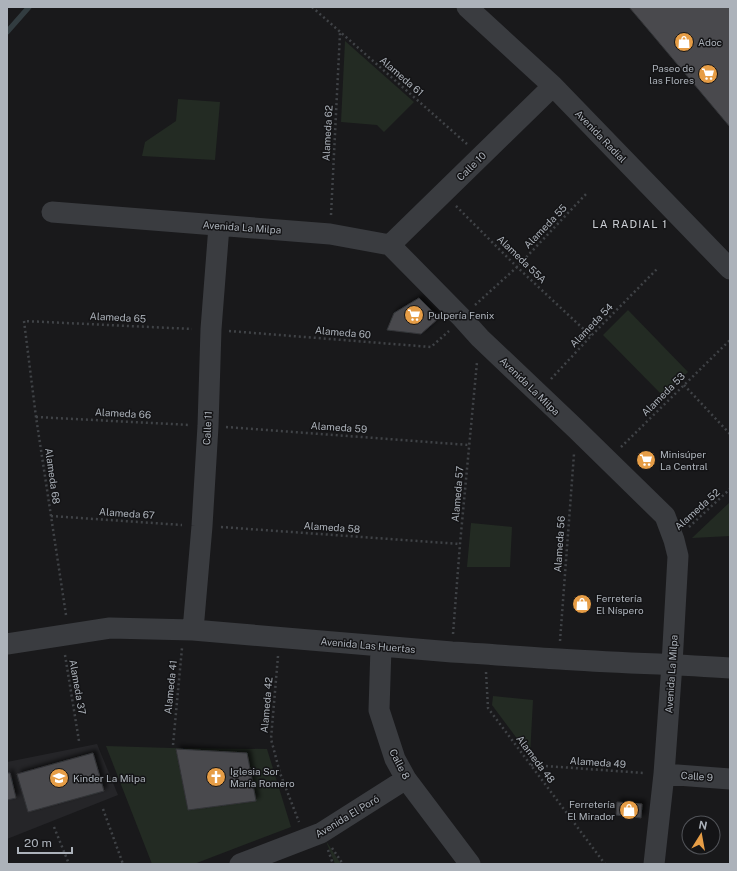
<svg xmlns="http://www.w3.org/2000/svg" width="737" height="871" font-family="'Public Sans',sans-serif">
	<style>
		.built { fill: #252528 }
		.green { fill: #232b23; fill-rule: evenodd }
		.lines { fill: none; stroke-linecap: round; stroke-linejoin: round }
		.stream { stroke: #323c40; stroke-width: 5.5 }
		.building { fill: #48494e; stroke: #333437; filter: url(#shadow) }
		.path { stroke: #404347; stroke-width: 2.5; stroke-dasharray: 2 3; stroke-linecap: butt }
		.minor { stroke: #3a3c40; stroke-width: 21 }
		.labels { text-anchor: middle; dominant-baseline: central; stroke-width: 3; stroke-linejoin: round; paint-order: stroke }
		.poi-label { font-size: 10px; fill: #acb2ba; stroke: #141416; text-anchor: start }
		.street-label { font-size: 10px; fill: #acb2ba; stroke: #141416 }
		.neighbourhood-label { font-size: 11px; letter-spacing: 1px; fill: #cdd0d6; stroke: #141416 }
	</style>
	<defs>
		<filter id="shadow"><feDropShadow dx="3.5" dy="-3.5" stdDeviation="2" flood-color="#0009"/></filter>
	</defs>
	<rect width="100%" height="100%" fill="#19191b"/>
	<path class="built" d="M 97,744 L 118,795 L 7,839 L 7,762 Z"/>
	<path class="green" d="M 345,41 L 414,102 L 384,132 L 377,125 L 341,122 Z
		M 178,99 L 220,102 L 215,160 L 142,156 L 145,142 L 176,121 Z
		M 628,310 L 688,372 L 663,396 L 603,335 Z
		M 730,502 L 730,536 L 692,538 Z
		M 471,523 L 512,527 L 510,567 L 467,567 Z
		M 493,696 L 533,700 L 530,756 L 492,705 Z
		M 106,746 L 171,748 L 267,749 L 291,827 L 194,864 L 152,864 ZM 176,750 L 247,753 L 255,801 L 188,810 Z
		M 326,841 L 341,864 L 335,864 Z"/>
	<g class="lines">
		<path class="stream" d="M 7,32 L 29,7"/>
	</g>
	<path class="building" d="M 629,7 L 730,7 L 730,127 L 651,33 Z
		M 419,298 L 439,318 L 421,334 L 387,330 L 394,313 Z
		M 176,749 L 247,753 L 256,801 L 188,810 Z
		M 93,753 L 104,791 L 28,812 L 17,774 Z
		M 7,773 L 10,773 L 16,798 L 7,800 Z
		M 617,802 L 642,804 L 641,818 L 616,815 Z"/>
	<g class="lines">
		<path class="path" d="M 312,7 L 467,144
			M 456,206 L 517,267 L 591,336
			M 331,215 L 340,33
			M 475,305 L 517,267 L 586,194
			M 229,331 L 431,347 L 449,331
			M 551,379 L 591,336 L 657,269
			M 684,385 L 730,434
			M 36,417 L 190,425
			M 226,427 L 469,445
			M 621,447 L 730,340
			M 51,516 L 182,525
			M 221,527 L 460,544
			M 689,527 L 730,489
			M 66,615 L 36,417 L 24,321 L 192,329
			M 453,634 L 460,544 L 477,362
			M 560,641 L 574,454
			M 65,655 L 79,741
			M 278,656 L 271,739 L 280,773 L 299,822
			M 486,672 L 488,708 L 605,864
			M 173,745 L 182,648
			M 531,765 L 644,773
			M 103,809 L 123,864
			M 54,827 L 69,864
			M 332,848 L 343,864
			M 328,850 L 333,864"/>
		<path class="minor" d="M 467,7 L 553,86 L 730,269
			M 52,212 L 330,234 L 390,245 L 462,318 L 480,338 L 576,429 L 665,516 L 674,540 L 678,556 L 672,664 L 664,774 L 654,864
			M 390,245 L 553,86
			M 193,630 L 202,526 L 208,426 L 211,329 L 219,226
			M 7,644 L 110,628 L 193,630 L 452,652 C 488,654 523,657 559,659 C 616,663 673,664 730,668
			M 381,647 L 379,710 L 395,759 L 406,779 L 470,864
			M 664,774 L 730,779
			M 240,864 L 321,833 L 406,779"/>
	</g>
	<defs>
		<g id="shop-disc" transform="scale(1)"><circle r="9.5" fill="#e69d46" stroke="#141416"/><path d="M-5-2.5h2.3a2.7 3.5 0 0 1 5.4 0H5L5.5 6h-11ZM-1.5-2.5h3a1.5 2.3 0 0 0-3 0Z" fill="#fff"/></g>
		<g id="supermarket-disc" transform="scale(1)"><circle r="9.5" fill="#e69d46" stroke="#141416"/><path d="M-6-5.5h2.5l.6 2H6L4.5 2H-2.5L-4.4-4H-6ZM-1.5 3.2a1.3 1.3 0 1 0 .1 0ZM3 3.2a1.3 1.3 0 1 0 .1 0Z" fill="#fff"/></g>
		<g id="church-disc" transform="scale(1)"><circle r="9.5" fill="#e69d46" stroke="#141416"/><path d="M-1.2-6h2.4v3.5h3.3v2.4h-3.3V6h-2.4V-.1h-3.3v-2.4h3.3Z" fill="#fff"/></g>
		<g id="school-disc" transform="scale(1)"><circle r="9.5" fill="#e69d46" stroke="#141416"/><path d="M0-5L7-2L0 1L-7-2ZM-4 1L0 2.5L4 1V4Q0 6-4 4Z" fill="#fff"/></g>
	</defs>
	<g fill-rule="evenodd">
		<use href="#shop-disc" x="684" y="42"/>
		<use href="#supermarket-disc" x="708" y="74"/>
		<use href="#supermarket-disc" x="414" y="315"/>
		<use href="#supermarket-disc" x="646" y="460"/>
		<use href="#shop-disc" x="582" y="604"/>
		<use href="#church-disc" x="216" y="777"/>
		<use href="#school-disc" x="59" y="778"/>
		<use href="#shop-disc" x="629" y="810"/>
	</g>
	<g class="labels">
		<g class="poi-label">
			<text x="698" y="42">Adoc</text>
			<text x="694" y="68" text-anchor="end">Paseo de<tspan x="694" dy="12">las Flores</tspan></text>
			<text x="428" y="315">Pulpería Fenix</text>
			<text x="660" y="454">Minisúper<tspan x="660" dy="12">La Central</tspan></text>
			<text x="596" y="598">Ferretería<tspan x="596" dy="12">El Níspero</tspan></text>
			<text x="230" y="771">Iglesia Sor<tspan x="230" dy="12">María Romero</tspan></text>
			<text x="73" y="778">Kinder La Milpa</text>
			<text x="615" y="804" text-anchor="end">Ferretería<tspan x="615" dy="12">El Mirador</tspan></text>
		</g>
		<g class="street-label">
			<text transform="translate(402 76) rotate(41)">Alameda 61</text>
			<text transform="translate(327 133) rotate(-87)">Alameda 62</text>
			<text transform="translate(601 136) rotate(46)">Avenida Radial</text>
			<text transform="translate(471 166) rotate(-44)">Calle 10</text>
			<text transform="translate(545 226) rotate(-46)">Alameda 55</text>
			<text transform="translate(242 227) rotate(4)">Avenida La Milpa</text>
			<text transform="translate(522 259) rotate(44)">Alameda 55A</text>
			<text transform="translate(118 317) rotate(3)">Alameda 65</text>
			<text transform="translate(591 325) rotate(-46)">Alameda 54</text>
			<text transform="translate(343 332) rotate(5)">Alameda 60</text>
			<text transform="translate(530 386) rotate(44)">Avenida La Milpa</text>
			<text transform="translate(663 394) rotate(-45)">Alameda 53</text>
			<text transform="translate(123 413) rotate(3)">Alameda 66</text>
			<text transform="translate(339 427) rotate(4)">Alameda 59</text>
			<text transform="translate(207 428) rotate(-87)">Calle 11</text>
			<text transform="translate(53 476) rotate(82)">Alameda 68</text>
			<text transform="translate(457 494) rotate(-85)">Alameda 57</text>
			<text transform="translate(697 509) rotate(-42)">Alameda 52</text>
			<text transform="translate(127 513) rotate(4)">Alameda 67</text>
			<text transform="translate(332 527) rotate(4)">Alameda 58</text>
			<text transform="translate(559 544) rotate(-86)">Alameda 56</text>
			<text transform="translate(368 645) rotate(5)">Avenida Las Huertas</text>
			<text transform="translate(671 674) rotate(-86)">Avenida La Milpa</text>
			<text transform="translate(78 687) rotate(80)">Alameda 37</text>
			<text transform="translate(170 687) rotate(-84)">Alameda 41</text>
			<text transform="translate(266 705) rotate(-85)">Alameda 42</text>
			<text transform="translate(536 759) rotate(53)">Alameda 48</text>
			<text transform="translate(598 762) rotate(4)">Alameda 49</text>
			<text transform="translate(400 764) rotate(63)">Calle 8</text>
			<text transform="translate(697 776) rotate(4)">Calle 9</text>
			<text transform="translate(347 816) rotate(-31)">Avenida El Poró</text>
		</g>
		<g class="neighbourhood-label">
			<text x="630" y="224">LA RADIAL 1</text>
		</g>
	</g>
	<rect width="737" height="871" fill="none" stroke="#acb2ba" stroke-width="16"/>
	<g transform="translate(701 835) rotate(11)"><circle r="19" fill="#141416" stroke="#515358"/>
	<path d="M0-3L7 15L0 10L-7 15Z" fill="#e69d46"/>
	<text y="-6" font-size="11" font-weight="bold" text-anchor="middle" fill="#acb2ba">N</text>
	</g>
	<path d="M18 847v6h54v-6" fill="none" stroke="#acb2ba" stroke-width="2"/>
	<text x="24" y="847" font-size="12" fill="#acb2ba" stroke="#141416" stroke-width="3" paint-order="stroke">20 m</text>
</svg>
